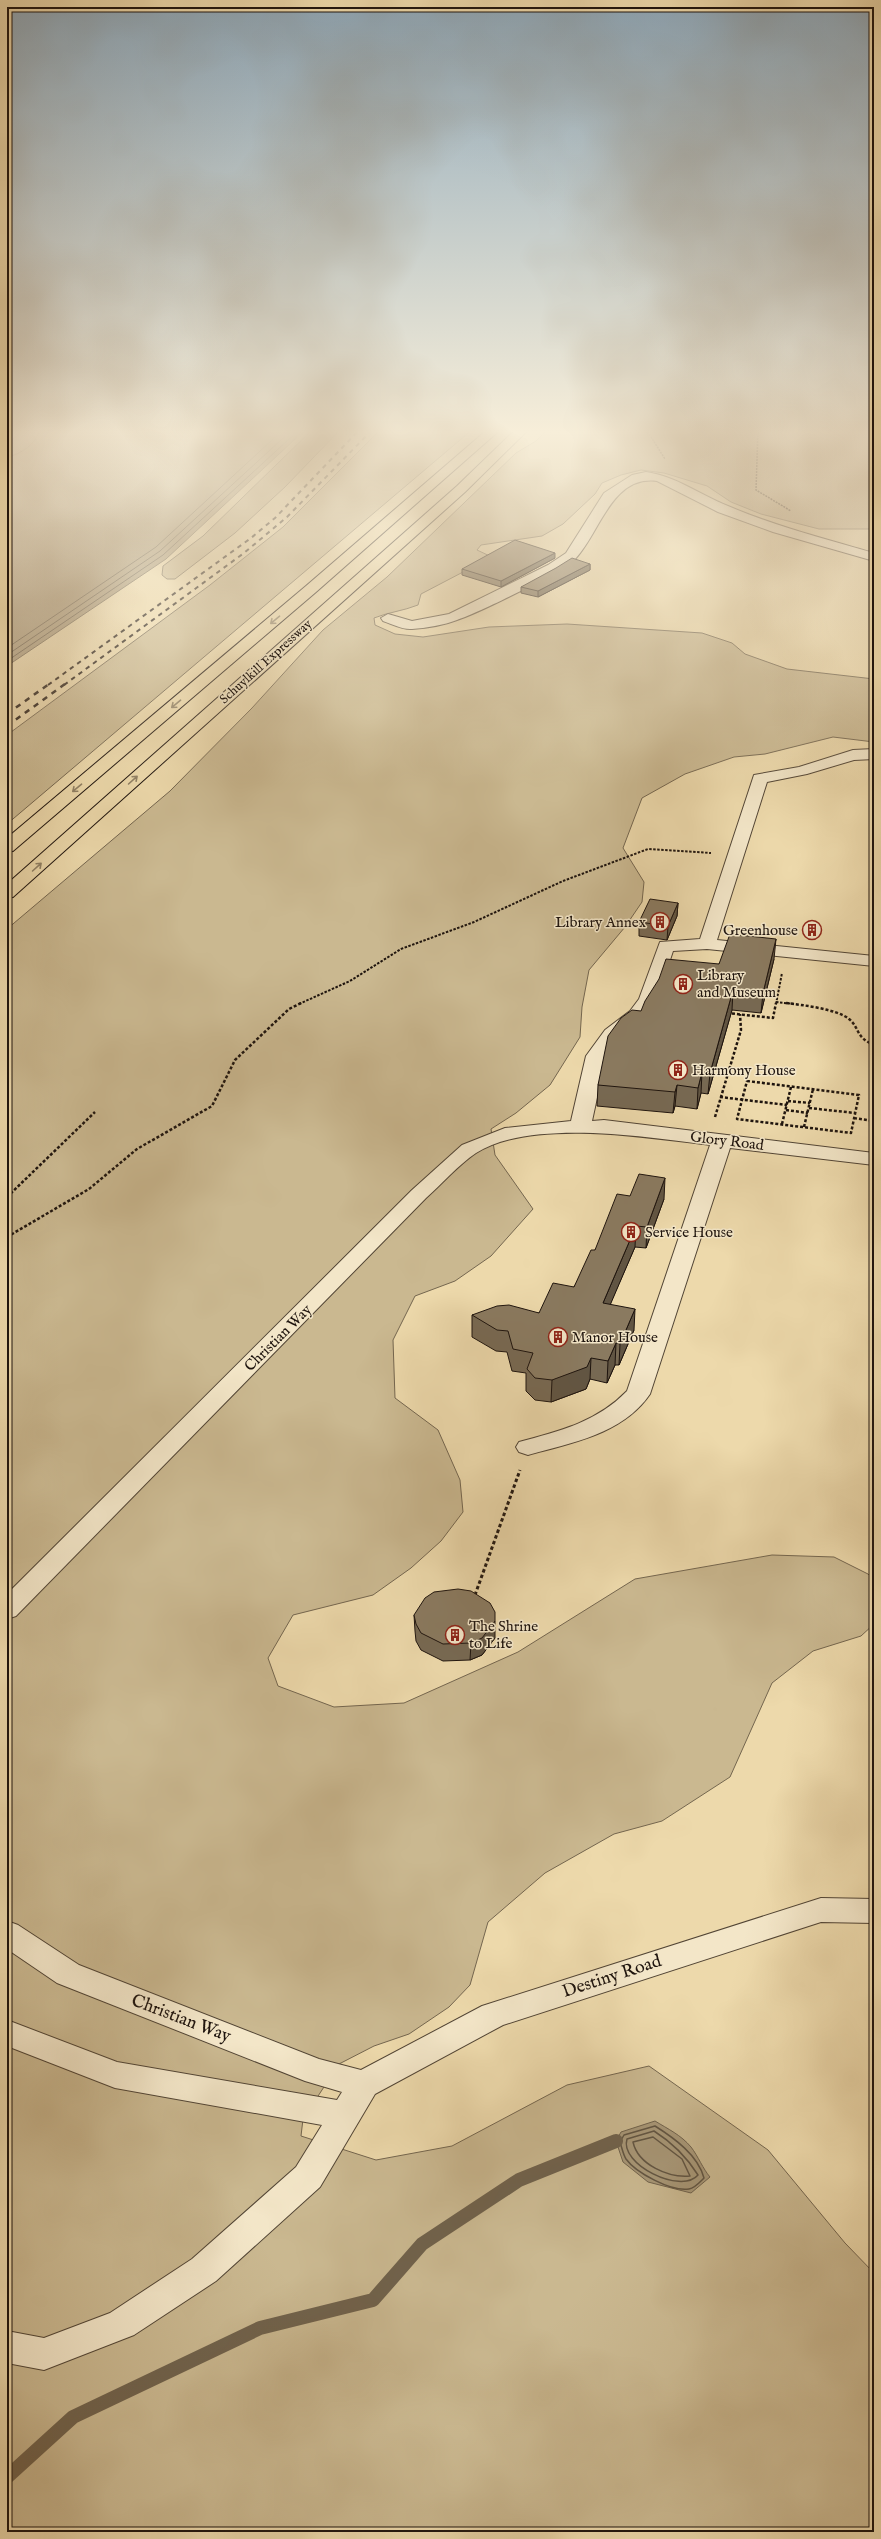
<svg xmlns="http://www.w3.org/2000/svg" width="881" height="2539" font-family="'IM FELL English',serif">
	<style>
		.green { fill: #cab890; stroke: #74664f }
		.water { fill: #a79676; stroke: #70624c }
		.lines { fill: none; stroke-linecap: round; stroke-linejoin: round }
		.shore-far1 { stroke: #625542; stroke-width: 1 }
		.shore { stroke: #625542; stroke-width: 1.5 }
		.stream { stroke: #70624c; stroke-width: 14 }
		.minor-casing { stroke: #524535; stroke-width: 2 }
		.highway-casing { stroke: #1e140e; stroke-width: 2 }
		.path-far3 { stroke: #1e140e; stroke-width: 1.5; stroke-dasharray: 2 1; stroke-linecap: butt }
		.path-far2 { stroke: #1e140e; stroke-width: 2; stroke-dasharray: 2.5 1.5; stroke-linecap: butt }
		.path-far1 { stroke: #1e140e; stroke-width: 2.5; stroke-dasharray: 3 2; stroke-linecap: butt }
		.path { stroke: #1e140e; stroke-width: 3; stroke-dasharray: 3.5 2.5; stroke-linecap: butt }
		.minor { fill: #f3e6c8; fill-rule: evenodd }
		.highway { fill: #edd9ab; fill-rule: evenodd }
		.rail-far1 { stroke: #1e140e; stroke-width: 2; stroke-dasharray: 4.5 4.5; stroke-linecap: butt }
		.rail { stroke: #1e140e; stroke-width: 2.5; stroke-dasharray: 5.5 5.5; stroke-linecap: butt }
		.wall { fill: #776953; stroke: #1e140e }
		.shaded-wall { fill: #615543; stroke: #1e140e }
		.building { fill: #8a7a60; stroke: #1e140e }
		.oneway { stroke: #908064 }
		.labels { text-anchor: middle; dominant-baseline: central; stroke-width: 3; stroke-linejoin: round; paint-order: stroke }
		.far-street-label { font-size: 13px; fill: #1e140e; stroke: #f3e6c8 }
		.poi-label { font-size: 15px; fill: #1e140e; stroke: #f3e6c8; text-anchor: start }
		.street-label { font-size: 15px; fill: #1e140e; stroke: #f3e6c8 }
		.near-street-label { font-size: 18px; fill: #1e140e; stroke: #f3e6c8 }
	</style>
	<rect width="100%" height="100%" fill="#edd9ab"/>
	<filter id="stains"><feTurbulence type="fractalNoise" baseFrequency=".005" numOctaves="4"/><feColorMatrix values="0 0 0 0 .2 0 0 0 0 .09 0 0 0 0 .02 0 0 0 .5 -.17"/></filter>
	<radialGradient id="worn" r=".72"><stop offset=".6" stop-color="#630" stop-opacity="0"/><stop offset="1" stop-color="#630" stop-opacity=".3"/></radialGradient>
	<path class="green" d="M 313,429 L 341,429 L 285,487 L 235,533 L 175,579 L 167,579 L 162,575 L 163,566 L 203,536 Z
		M 381,429 L 473,429 L 7,824 L 7,735 L 210,585 L 283,527 Z
		M 548,429 L 874,429 L 874,529 L 819,529 L 761,514 L 731,502 L 707,486 L 664,473 L 641,470 L 621,475 L 602,483 L 595,494 L 563,524 L 542,536 L 481,545 L 477,550 L 494,558 L 465,571 L 421,594 L 418,605 C 403,611 389,612 374,618 L 375,625 L 395,634 L 423,637 L 489,627 L 567,624 L 702,633 L 732,643 L 745,654 L 787,669 L 874,679 L 874,742 L 833,737 L 765,754 L 734,757 L 685,774 L 642,798 L 623,848 L 644,882 L 642,902 L 625,927 L 589,970 L 582,1007 L 580,1037 L 550,1085 L 516,1113 L 491,1129 L 495,1155 L 533,1209 L 491,1256 L 455,1281 L 415,1296 L 393,1340 L 395,1398 L 438,1430 L 460,1480 L 463,1512 L 441,1541 L 411,1568 L 373,1595 L 293,1615 L 268,1658 L 278,1686 L 334,1707 L 404,1703 L 518,1652 L 635,1579 L 772,1555 L 834,1557 L 868,1574 L 874,1580 L 874,1624 L 861,1636 L 813,1651 L 772,1683 L 730,1777 L 662,1821 L 614,1834 L 545,1873 L 488,1922 L 470,1985 L 449,2007 L 409,2034 L 374,2046 L 339,2064 L 303,2119 L 301,2136 L 376,2160 L 452,2146 L 567,2085 L 649,2066 L 768,2150 L 845,2243 L 874,2273 L 874,2532 L 7,2532 L 7,929 L 170,791 L 252,708 L 323,630 L 387,577 L 516,453 L 536,441 Z"/>
	<path class="water" d="M 27,429 L 306,429 L 166,559 L 7,666 L 7,443 Z
		M 655,2121 C 668,2129 681,2135 691,2147 C 698,2156 703,2169 710,2177 L 691,2193 L 648,2182 L 623,2162 L 616,2141 L 621,2132 Z"/>
	<g class="lines">
		<path class="shore-far1" d="M 7,457 C 22,454 36,444 40,429
			M 7,648 L 156,547 L 284,429
			M 7,655 L 160,551 L 293,429
			M 7,661 L 163,555 L 300,429"/>
		<path class="shore" d="M 655,2126 C 674,2138 698,2155 704,2178 C 700,2182 695,2188 689,2189 C 672,2192 636,2173 626,2159 C 623,2154 622,2148 620,2142 L 624,2135 Z
			M 654,2131 C 673,2143 686,2156 698,2175 C 681,2195 619,2164 627,2139 Z
			M 653,2137 L 682,2159 L 690,2176 C 669,2178 638,2165 633,2142 Z"/>
		<path class="stream" d="M 7,2477 L 73,2417 L 260,2328 L 373,2300 L 422,2244 L 519,2180 L 616,2141"/>
		<g class="minor-casing">
			<path id="minor" d="M 646,472 C 676,476 700,495 728,506 C 775,526 825,539 874,553 L 874,561 L 773,532 L 718,512 L 657,481 C 612,475 600,532 576,558 C 565,571 476,614 457,620 C 444,625 426,628 412,629 C 403,630 392,624 383,621 L 381,618 L 388,614 L 412,621 L 449,614 L 548,565 L 566,553 L 604,493 L 632,475 Z
				M 874,749 L 874,759 L 854,760 L 807,774 L 767,782 L 717,940 L 874,956 L 874,966 L 707,949 L 673,951 L 657,999 L 644,1019 L 619,1038 L 606,1056 L 592,1121 L 604,1120 L 874,1153 L 874,1165 L 730,1148 L 650,1394 C 623,1434 571,1443 528,1455 L 519,1452 L 516,1447 L 519,1442 C 560,1431 597,1422 627,1391 L 710,1145 C 647,1137 532,1118 476,1153 C 458,1165 442,1184 426,1198 L 16,1616 L 7,1619 L 7,1594 L 412,1190 L 462,1145 L 505,1128 L 571,1121 L 586,1056 L 605,1030 L 630,1011 L 639,999 L 660,942 L 700,939 L 754,775 L 799,767 L 853,750 Z
				M 821,1898 L 874,1899 L 874,1923 L 821,1922 L 503,2025 L 375,2094 L 320,2187 L 216,2281 L 134,2335 L 44,2370 L 7,2363 L 7,2331 L 44,2338 L 110,2313 L 192,2259 L 296,2167 L 322,2125 L 115,2088 L 7,2046 L 7,2020 L 117,2062 L 337,2100 L 342,2092 L 305,2081 L 57,1983 L 7,1949 L 7,1921 L 18,1925 L 79,1965 L 319,2059 L 361,2070 L 482,2006 Z"/>
		</g>
		<g class="highway-casing">
			<path id="highway" d="M 488,429 L 501,429 L 316,592 L 13,851 L 7,852 L 7,838 L 306,586 Z
				M 516,429 L 529,429 L 465,492 L 13,897 L 7,898 L 7,884 L 457,486 Z"/>
		</g>
		<path class="path-far3" d="M 646,429 L 665,459
			M 758,429 L 756,490 L 791,511"/>
		<path class="path-far2" d="M 776,1002 L 794,1004
			M 299,1004 L 350,981 L 401,949 L 474,922 L 563,881 L 648,849 L 711,853
			M 776,1004 L 782,973"/>
		<path class="path-far1" d="M 786,1003 C 802,1005 837,1009 849,1019 C 860,1028 855,1037 874,1045
			M 727,1013 L 773,1018 L 776,1003
			M 747,1081 L 859,1095 L 851,1133 L 737,1119 Z
			M 720,1097 L 787,1105
			M 788,1101 L 810,1103
			M 809,1108 L 855,1113
			M 786,1110 L 808,1113
			M 715,1117 L 741,1030 L 740,1014
			M 854,1118 L 874,1121
			M 782,1124 L 791,1087
			M 804,1127 L 813,1089
			M 7,1197 L 95,1112
			M 7,1237 L 89,1189 L 137,1149 L 212,1106 L 235,1060 L 289,1009 L 301,1003"/>
		<path class="path" d="M 475,1595 L 520,1470"/>
		<use href="#minor" class="minor"/>
		<use href="#highway" class="highway"/>
		<path class="rail-far1" d="M 48,685 L 251,538 L 275,518 L 360,429
			M 64,685 L 244,553 L 287,517 L 373,429"/>
		<path class="rail" d="M 7,714 L 49,684
			M 7,726 L 65,684"/>
	</g>
	<path class="wall" d="M 555,558 L 501,587 L 462,575 L 462,569 Z
		M 590,564 L 590,570 L 538,597 L 521,593 L 521,587 Z
		M 678,903 L 677,916 L 667,940 L 639,936 L 639,922 Z
		M 774,959 L 761,1013 L 732,1010 L 708,1094 L 701,1093 L 697,1109 L 675,1106 L 673,1113 L 597,1106 L 598,1085 L 641,1011 L 719,964 Z
		M 630,1196 L 664,1199 L 646,1248 L 635,1247 L 610,1304 L 634,1330 L 619,1365 L 615,1365 L 607,1383 L 590,1379 L 586,1389 L 551,1402 L 535,1400 L 526,1391 L 526,1373 L 512,1371 L 507,1352 L 496,1351 L 472,1337 L 472,1315 L 539,1313 L 574,1287 L 595,1250 Z
		M 414,1615 L 495,1638 L 482,1655 L 470,1660 L 443,1661 L 421,1650 L 416,1641 L 415,1631 Z"/>
	<path class="shaded-wall" d="M 555,553 L 555,558 L 501,587 L 501,581 Z
		M 590,564 L 590,570 L 538,597 L 538,591 Z
		M 678,903 L 677,916 L 667,940 L 668,926 Z
		M 776,939 L 774,959 L 761,1013 L 763,993 Z
		M 733,990 L 732,1010 L 708,1094 L 710,1073 Z
		M 702,1072 L 701,1093 L 697,1109 L 698,1088 Z
		M 677,1085 L 675,1106 L 673,1113 L 675,1092 Z
		M 665,1178 L 664,1199 L 646,1248 L 647,1227 Z
		M 636,1226 L 635,1247 L 602,1324 L 603,1303 Z
		M 635,1309 L 634,1330 L 619,1365 L 620,1344 Z
		M 616,1343 L 615,1365 L 607,1383 L 608,1361 Z
		M 591,1358 L 590,1379 L 586,1389 L 551,1402 L 552,1380 Z
		M 495,1621 L 495,1638 L 482,1655 L 470,1660 L 471,1643 Z"/>
	<path class="building" d="M 515,540 L 555,553 L 501,581 L 462,569 Z
		M 572,558 L 590,564 L 538,591 L 521,587 L 556,568 Z
		M 650,899 L 678,903 L 668,926 L 639,922 Z
		M 730,934 L 776,939 L 763,993 L 733,990 L 710,1073 L 702,1072 L 698,1088 L 677,1085 L 675,1092 L 598,1085 L 608,1036 L 621,1018 L 632,1010 L 641,1011 L 645,1001 L 659,979 L 666,959 L 719,964 Z
		M 639,1174 L 665,1178 L 647,1227 L 636,1226 L 603,1303 L 635,1309 L 620,1344 L 616,1343 L 608,1361 L 591,1358 L 587,1367 L 552,1380 L 535,1378 L 527,1369 L 533,1353 L 513,1349 L 508,1331 L 497,1330 L 472,1315 L 497,1306 L 509,1305 L 539,1313 L 553,1283 L 574,1287 L 591,1250 L 595,1250 L 617,1194 L 630,1196 Z
		M 458,1589 L 471,1591 L 490,1603 L 495,1612 L 495,1621 L 482,1638 L 471,1643 L 443,1644 L 421,1633 L 416,1624 L 414,1615 L 425,1598 L 434,1592 Z"/>
	<defs><path id="oneway-shaft" d="M-6 0H5M1.5-3L5.5 0L1.5 3" fill="none" stroke-width="1.6" stroke-linecap="round" stroke-linejoin="round"/></defs>
	<g class="oneway">
		<use href="#oneway-shaft" transform="translate(275 620) rotate(140)"/>
		<use href="#oneway-shaft" transform="translate(176 704) rotate(140)"/>
		<use href="#oneway-shaft" transform="translate(133 780) rotate(-42)"/>
		<use href="#oneway-shaft" transform="translate(77 788) rotate(140)"/>
		<use href="#oneway-shaft" transform="translate(37 867) rotate(-42)"/>
	</g>
	<linearGradient id="sky" x2="0" y2="1"><stop stop-color="#8ea8ba"/><stop offset="0.55" stop-color="#f7eed9"/><stop offset="1" stop-color="#f7eed9" stop-opacity="0"/></linearGradient>
	<rect width="881" height="785" fill="url(#sky)"/>
	<defs>
		<g id="building-ring" transform="scale(1)"><circle r="9.5" fill="#f3e6c8" stroke="#8f2418" stroke-width="1.5"/><path d="M-4-6H4V6H1V3H-1V6H-4ZM-2.5-4.3h1.7v1.8h-1.7ZM.8-4.3h1.7v1.8H.8ZM-2.5-1h1.7V.8h-1.7ZM.8-1h1.7V.8H.8Z" fill="#8f2418"/></g>
	</defs>
	<g fill-rule="evenodd">
		<use href="#building-ring" x="660" y="922"/>
		<use href="#building-ring" x="812" y="930"/>
		<use href="#building-ring" x="683" y="984"/>
		<use href="#building-ring" x="678" y="1070"/>
		<use href="#building-ring" x="631" y="1232"/>
		<use href="#building-ring" x="558" y="1337"/>
		<use href="#building-ring" x="455" y="1635"/>
	</g>
	<g class="labels">
		<g class="far-street-label">
			<text transform="translate(266 662) rotate(-42)">Schuylkill Expressway</text>
		</g>
		<g class="poi-label">
			<text x="646" y="922" text-anchor="end">Library Annex</text>
			<text x="798" y="930" text-anchor="end">Greenhouse</text>
			<text x="697" y="975">Library<tspan x="697" dy="17">and Museum</tspan></text>
			<text x="692" y="1070">Harmony House</text>
			<text x="645" y="1232">Service House</text>
			<text x="572" y="1337">Manor House</text>
			<text x="469" y="1626">The Shrine<tspan x="469" dy="17">to Life</tspan></text>
		</g>
		<g class="street-label">
			<text transform="translate(727 1141) rotate(7)">Glory Road</text>
			<text transform="translate(278 1338) rotate(-45)">Christian Way</text>
		</g>
		<g class="near-street-label">
			<text transform="translate(612 1977) rotate(-18)">Destiny Road</text>
			<text transform="translate(181 2019) rotate(21)">Christian Way</text>
		</g>
	</g>
	<rect width="881" height="2539" fill="none" stroke="#edd9ab" stroke-width="24"/>
	<rect x="8" y="8" width="865" height="2523" fill="none" stroke="#1e140e" stroke-width="2"/>
	<rect x="12" y="12" width="857" height="2515" fill="none" stroke="#1e140e"/>
	<rect width="100%" height="100%" filter="url(#stains)"/>
	<rect width="100%" height="100%" fill="url(#worn)"/>
</svg>
